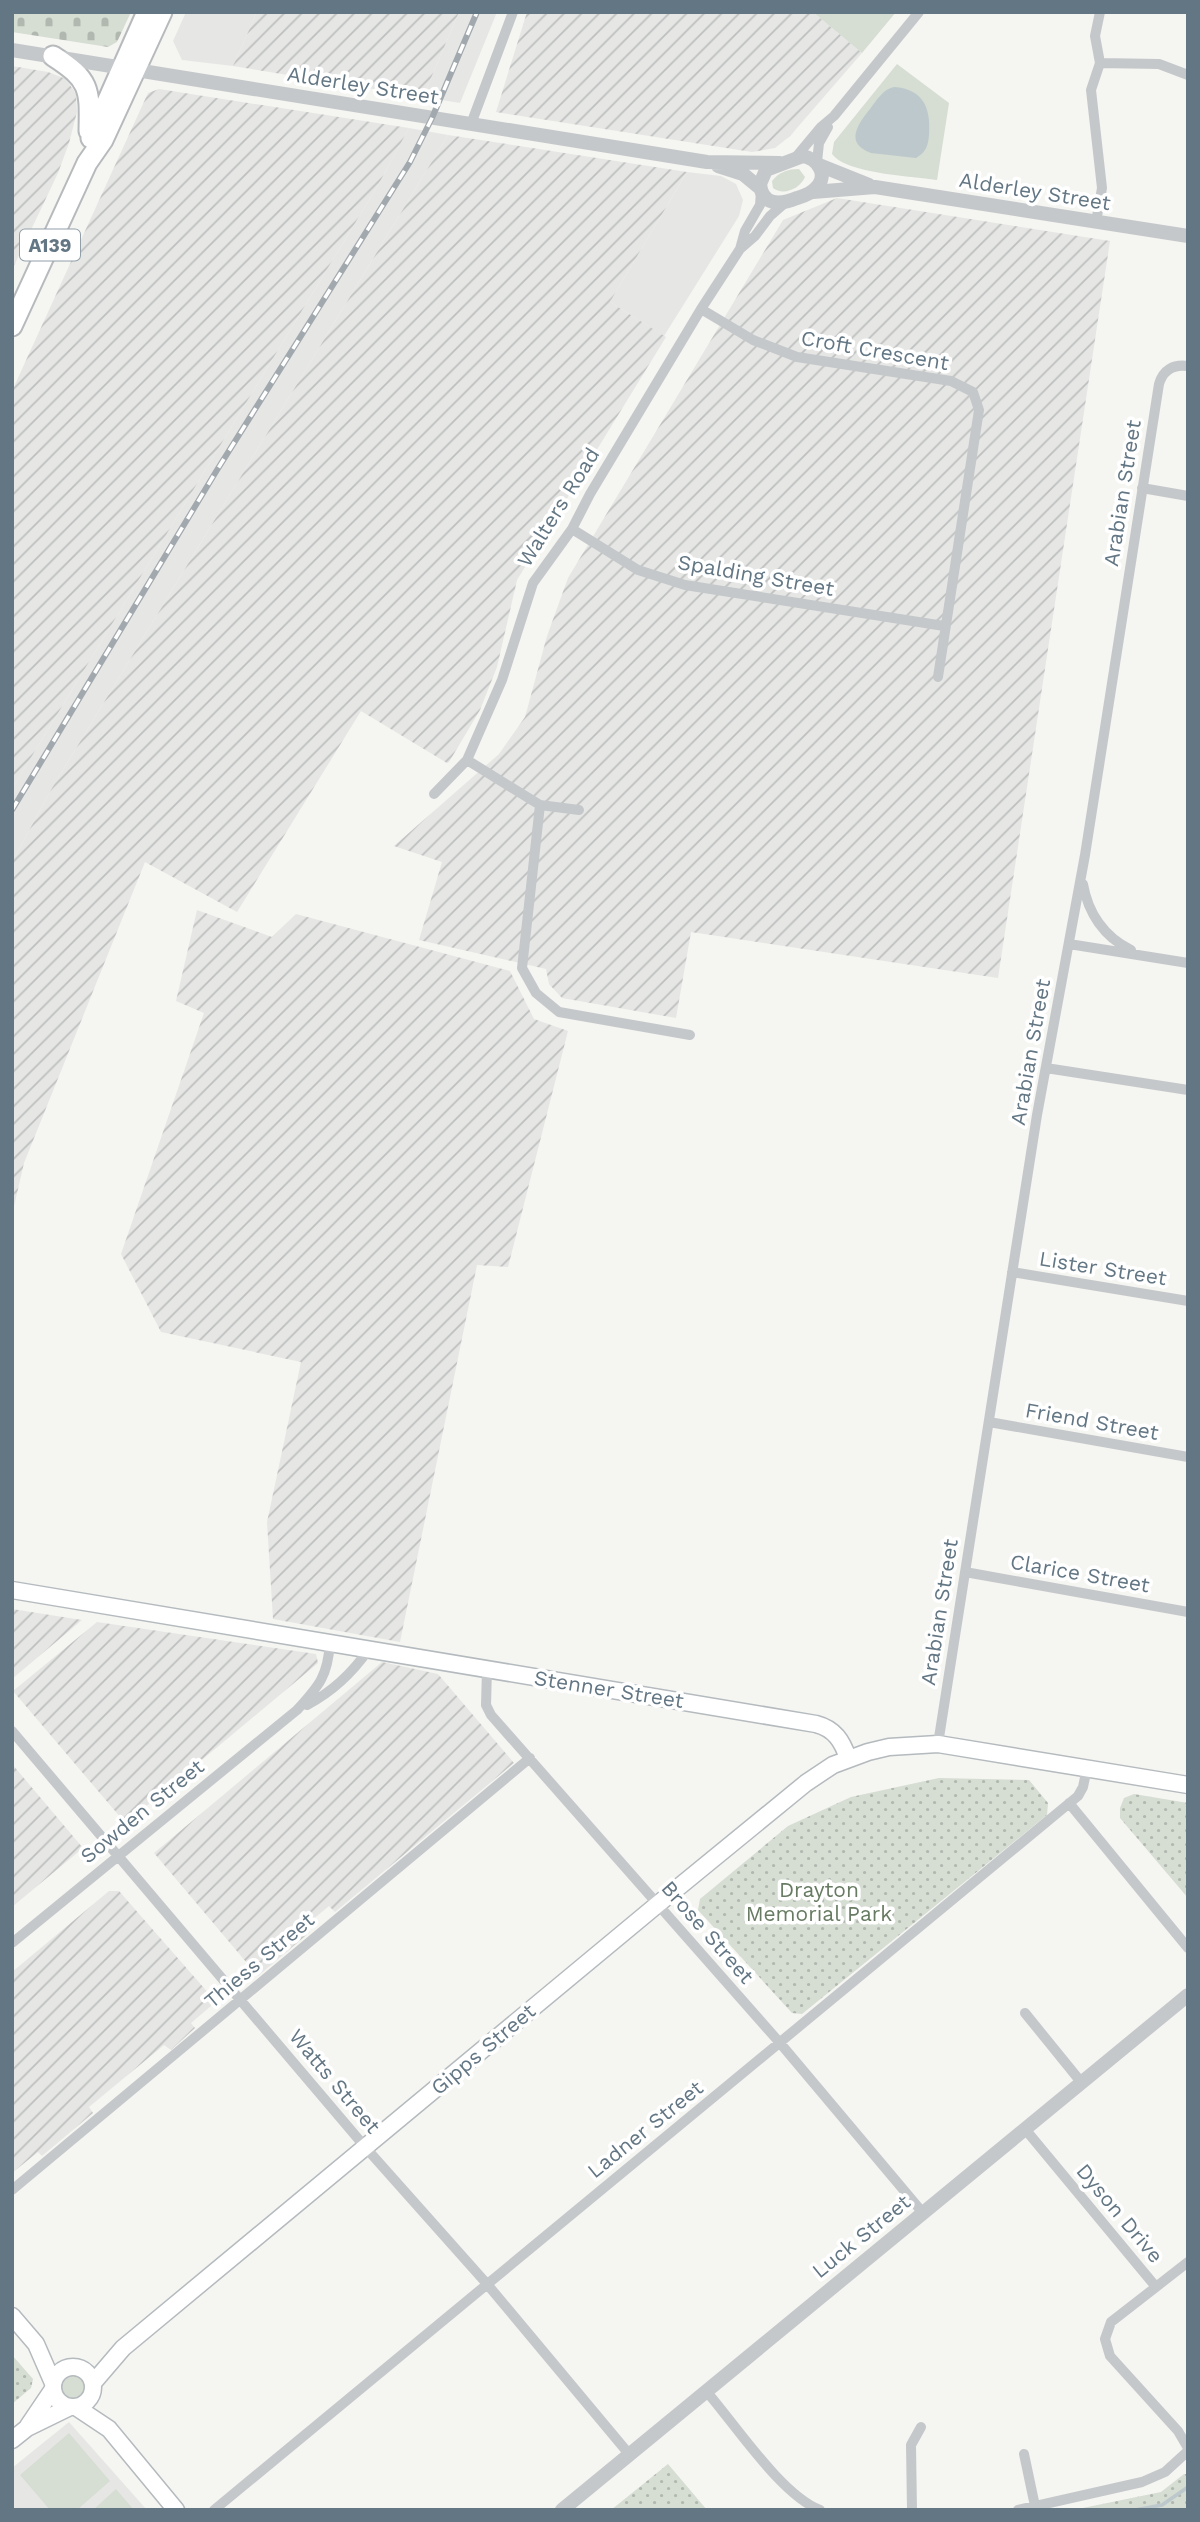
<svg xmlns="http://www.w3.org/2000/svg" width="1200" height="2522" font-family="'Work Sans',sans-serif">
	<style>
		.built { fill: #e6e7e5 }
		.industrial { fill: url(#industrial-furrows) }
		.green { fill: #d6ddd2 }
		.cemetery { fill: url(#cemetery-stones) }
		.park { fill: url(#park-dots) }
		.water { fill: #bcc8cc }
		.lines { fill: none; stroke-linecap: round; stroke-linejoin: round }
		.stream { stroke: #bcc8cc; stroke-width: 3.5 }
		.secondary-casing { stroke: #b4babe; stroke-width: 19 }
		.trunk-casing { stroke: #b7babd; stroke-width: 23 }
		.minor { stroke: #c5c8cb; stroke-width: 10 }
		.tertiary { stroke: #c5c8cb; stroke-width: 14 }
		.secondary { stroke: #fff; stroke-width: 16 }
		.trunk { stroke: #fff; stroke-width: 19 }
		.rail-casing { stroke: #a2a9ae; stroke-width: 6 }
		.rail { stroke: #fff; stroke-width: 3.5; stroke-dasharray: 10; stroke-linecap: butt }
		.labels { text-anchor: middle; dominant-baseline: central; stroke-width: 7; stroke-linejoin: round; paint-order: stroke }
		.shield { fill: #fff; stroke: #929fa9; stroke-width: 2 }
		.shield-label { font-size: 19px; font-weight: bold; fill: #637684 }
		.street-label { font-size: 21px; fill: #637684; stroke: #fff }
		.park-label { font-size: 21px; fill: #677b62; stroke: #fff }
	</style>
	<defs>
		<pattern id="industrial-furrows" width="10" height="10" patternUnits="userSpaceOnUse" patternTransform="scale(1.75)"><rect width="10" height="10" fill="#e6e7e5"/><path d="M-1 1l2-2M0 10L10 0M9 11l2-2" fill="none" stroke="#bec0bf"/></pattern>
		<pattern id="cemetery-stones" width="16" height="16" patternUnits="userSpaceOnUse" patternTransform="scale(1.75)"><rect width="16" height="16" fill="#d6ddd2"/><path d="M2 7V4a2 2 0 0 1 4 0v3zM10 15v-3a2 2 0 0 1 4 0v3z" fill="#b1b8b0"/></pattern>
		<pattern id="park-dots" width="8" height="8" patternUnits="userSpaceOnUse" patternTransform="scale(1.75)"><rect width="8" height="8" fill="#d6ddd2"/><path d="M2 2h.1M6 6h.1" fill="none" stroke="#b1b8b0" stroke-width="1.8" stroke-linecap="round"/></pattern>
	</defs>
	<rect width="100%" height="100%" fill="#f5f5f1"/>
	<path class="built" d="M 186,12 L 257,12 L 233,66 L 182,60 L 173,41 Z
		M 459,12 L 497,12 L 460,103 L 423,97 Z
		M 409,128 L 448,135 L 52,788 L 12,862 L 12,789 L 377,187 Z
		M 687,172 L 721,176 L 736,184 L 743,200 L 739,216 L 664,336 L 610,302 Z
		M 69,2422 L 147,2510 L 12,2510 L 12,2468 Z"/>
	<path class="industrial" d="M 257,12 L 459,12 L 423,97 L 233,66 Z
		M 527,12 L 813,12 L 862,53 L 790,136 L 775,148 L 752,152 L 496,112 Z
		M 12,66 L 48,72 L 66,79 L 76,94 L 77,112 L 69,143 L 58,173 L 12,270 Z
		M 159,89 L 409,128 L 377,187 L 12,789 L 12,391 L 148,93 Z
		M 448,135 L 687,172 L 610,302 L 666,337 L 517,580 L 497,667 L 480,710 L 449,762 L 447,763 L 361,711 L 237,912 L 145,862 L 24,1163 L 12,1215 L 12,862 L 52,788 Z
		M 837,198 L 1110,241 L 998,978 L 691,932 L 676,1018 L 562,998 L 549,984 L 546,969 L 419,940 L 442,862 L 394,846 L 499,754 L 525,717 L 547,636 L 568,578 L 783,220 Z
		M 197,910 L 272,937 L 296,914 L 510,971 L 534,1019 L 568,1031 L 508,1267 L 477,1265 L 400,1642 L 273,1619 L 267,1522 L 301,1362 L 161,1332 L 121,1254 L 204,1013 L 176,1001 Z
		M 12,1609 L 82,1620 L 12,1679 Z
		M 97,1622 L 316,1654 L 318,1663 L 131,1819 L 121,1818 L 13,1691 Z
		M 382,1662 L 438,1674 L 514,1763 L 335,1912 L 329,1906 L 305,1926 L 310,1932 L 258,1976 L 154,1853 Z
		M 12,1764 L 83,1848 L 12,1907 Z
		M 109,1891 L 119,1891 L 211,1996 L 211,2006 L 191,2023 L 195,2028 L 171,2050 L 164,2045 L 89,2107 L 93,2113 L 42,2156 L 38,2152 L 12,2173 L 12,1972 Z"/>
	<path class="green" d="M 813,12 L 896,12 L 862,53 Z
		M 897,64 L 949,103 L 937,180 C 912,176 847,174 832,154 L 834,142 Z
		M 799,169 L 805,177 C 800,189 783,196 773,188 L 772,181 C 779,172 788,169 799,169 Z
		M62 2387a11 11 0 1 1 22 0a11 11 0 1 1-22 0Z
		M 69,2433 L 110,2481 L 77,2510 L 50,2510 L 20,2475 Z
		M 116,2489 L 134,2510 L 93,2510 Z"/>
	<path class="cemetery" d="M 12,12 L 131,12 L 117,42 L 108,47 L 12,32 Z"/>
	<path class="park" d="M 939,1778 L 1029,1780 L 1048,1803 L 1047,1815 L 802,2014 L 792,2013 L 698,1910 L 700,1899 L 788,1826 L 851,1797 Z
		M 1134,1794 L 1188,1803 L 1188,1898 L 1120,1818 L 1120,1808 L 1124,1798 Z
		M 12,2355 L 33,2379 L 31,2388 L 12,2404 Z
		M 668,2464 L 707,2510 L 611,2510 Z
		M 1184,2474 L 1188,2474 L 1188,2510 L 1073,2510 L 1161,2492 Z"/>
	<path class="water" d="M 894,87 C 924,89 931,109 929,135 C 928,146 926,152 916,158 L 871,153 C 844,143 858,124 870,109 C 877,100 883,89 894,87 Z"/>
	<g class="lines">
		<path class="stream" d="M 1135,2510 L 1162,2505 L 1188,2487"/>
		<g class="secondary-casing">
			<path id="secondary" d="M 12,1590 L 816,1724 C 835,1729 842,1741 848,1758
				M 12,2316 L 36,2344 L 53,2383
				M53 2387a20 20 0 1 1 40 0a20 20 0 1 1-40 0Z
				M 93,2383 L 123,2348 L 658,1904 L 806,1783 L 833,1765 L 868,1752 L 889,1747 L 938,1744 L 1188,1785
				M 76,2407 L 109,2429 L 176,2510
				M 28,2426 L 53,2389
				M 12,2440 L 27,2428 L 70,2407"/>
		</g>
		<g class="trunk-casing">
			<path id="trunk" d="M 53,56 C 90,80 90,88 89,131
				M 91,138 L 147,12
				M 12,326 L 87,163 L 103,140 L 162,12"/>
		</g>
		<path class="minor" d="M 1100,63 L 1159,64 L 1188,75
			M 471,124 L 513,12
			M 796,157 L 821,127 L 834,116 L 919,12
			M 817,162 L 819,143 L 828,127
			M 1096,222 L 1102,188 L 1091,90 L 1100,63 L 1095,36 L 1100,12
			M 740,249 L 745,231 L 760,205 L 761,192
			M 701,309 L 753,340 L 797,357 L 951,381 L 973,392 L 979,410 L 938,677
			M 1142,488 L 1188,496
			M 572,529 L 638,570 L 685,585 L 944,626
			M 467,760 L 540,805 L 579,810
			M 434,794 L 467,760 L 502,680 L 533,583 L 572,529 L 590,494 L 701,309 L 740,249 L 755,236 L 770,216 L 785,203
			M 540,805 L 522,968 L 536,993 L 559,1012 L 690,1035
			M 1083,884 C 1088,913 1104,937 1131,950
			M 1069,944 L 1188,963
			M 1046,1068 L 1188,1090
			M 1012,1272 L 1188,1301
			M 989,1422 L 1188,1457
			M 965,1572 L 1188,1612
			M 487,1669 L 486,1705 L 491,1715 L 780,2043 L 923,2213
			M 307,1705 C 332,1692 353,1672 369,1649
			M 12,1731 L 366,2148 L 487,2284 L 629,2454
			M 938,1744 L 1037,1115 L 1085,855 L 1159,384 C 1163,370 1173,364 1188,366
			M 1069,1803 L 1188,1948
			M 12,1943 L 297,1710 C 319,1686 328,1676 330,1642
			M 1025,2013 L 1081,2082
			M 1025,2129 L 1156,2287 L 1111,2322 L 1105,2339 L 1110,2356 L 1178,2431 L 1188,2448
			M 12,2190 L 530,1758
			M 1156,2287 L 1188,2262
			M 706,2391 C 735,2424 781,2495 820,2510
			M 1024,2454 L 1035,2506
			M 214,2510 L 1078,1796 L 1083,1787 L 1087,1768
			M 912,2510 L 911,2445 L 921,2427
			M 1018,2510 L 1142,2482 L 1165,2472 L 1188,2451"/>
		<path class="tertiary" d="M 12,50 L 707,162 L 780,163
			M 803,156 C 818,159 829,175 816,188 C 811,194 803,196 797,198 C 780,205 762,206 760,184 L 766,170 Z
			M 819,165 L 869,185
			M 718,166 L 743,174 L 760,188
			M 813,192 L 875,187 L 1188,236
			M 562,2510 L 1188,1995"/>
		<use href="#secondary" class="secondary"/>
		<use href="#trunk" class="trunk"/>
		<g class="rail-casing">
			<path id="rail" d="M 12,810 L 217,470 L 410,162 L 432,118 L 477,12"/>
		</g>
		<use href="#rail" class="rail"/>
	</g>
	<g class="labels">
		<rect class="shield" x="20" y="229.5" width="60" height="31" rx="5"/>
		<g class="shield-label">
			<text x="50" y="245">A139</text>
		</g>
		<g class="street-label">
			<text transform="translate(363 85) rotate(9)">Alderley Street</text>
			<text transform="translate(1035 191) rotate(9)">Alderley Street</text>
			<text transform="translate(875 350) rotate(10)">Croft Crescent</text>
			<text transform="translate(1122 493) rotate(-81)">Arabian Street</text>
			<text transform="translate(558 507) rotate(-58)">Walters Road</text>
			<text transform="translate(756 575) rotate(10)">Spalding Street</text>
			<text transform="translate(1030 1052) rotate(-80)">Arabian Street</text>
			<text transform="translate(1103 1268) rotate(9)">Lister Street</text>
			<text transform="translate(1092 1421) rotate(10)">Friend Street</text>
			<text transform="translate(1080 1573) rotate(10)">Clarice Street</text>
			<text transform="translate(939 1612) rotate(-81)">Arabian Street</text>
			<text transform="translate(609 1689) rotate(9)">Stenner Street</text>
			<text transform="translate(142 1811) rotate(-39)">Sowden Street</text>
			<text transform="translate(708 1932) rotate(49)">Brose Street</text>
			<text transform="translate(259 1960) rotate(-40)">Thiess Street</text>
			<text transform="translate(483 2049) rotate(-40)">Gipps Street</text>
			<text transform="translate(335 2081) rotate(50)">Watts Street</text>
			<text transform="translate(645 2129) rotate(-39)">Ladner Street</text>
			<text transform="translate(1120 2213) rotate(50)">Dyson Drive</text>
			<text transform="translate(861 2236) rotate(-39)">Luck Street</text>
		</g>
		<g class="park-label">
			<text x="819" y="1889">Drayton<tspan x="819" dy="24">Memorial Park</tspan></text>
		</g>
	</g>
	<rect width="1200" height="2522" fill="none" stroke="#637684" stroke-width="28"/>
</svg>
